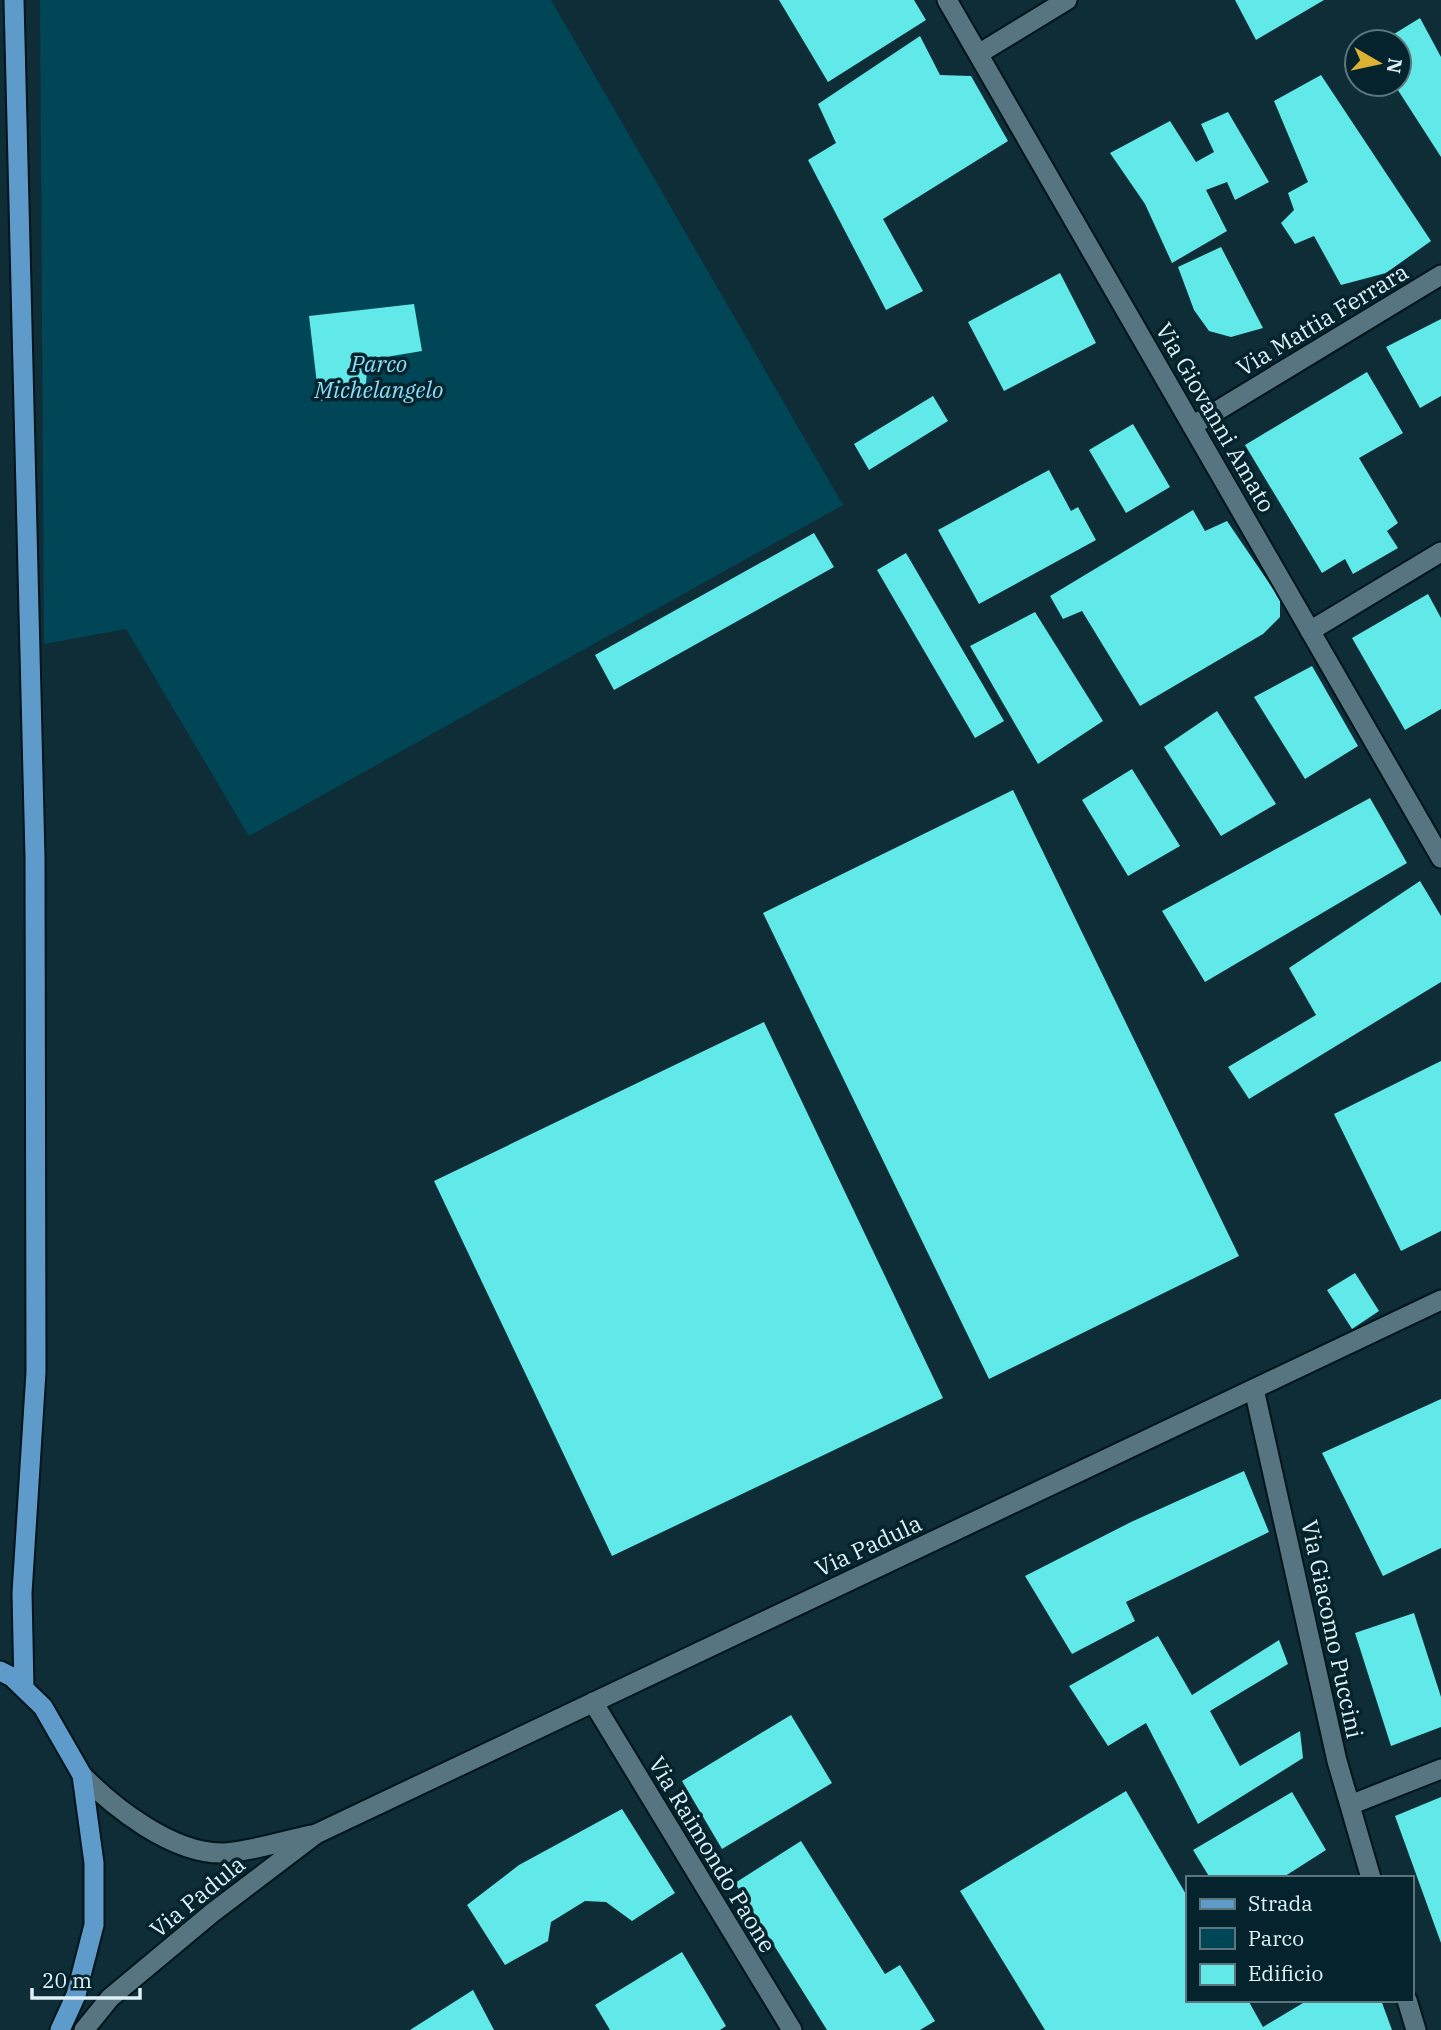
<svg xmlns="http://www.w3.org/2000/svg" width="1441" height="2030" font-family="'IBM Plex Serif',serif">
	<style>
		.green { fill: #014657 }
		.building { fill: #61e9e9 }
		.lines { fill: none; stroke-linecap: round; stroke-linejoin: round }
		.minor-casing { stroke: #00141b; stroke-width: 23 }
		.primary-casing { stroke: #00141b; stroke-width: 23 }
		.minor { stroke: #567580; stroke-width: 19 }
		.primary { stroke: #5e9bca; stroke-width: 19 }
		.labels { text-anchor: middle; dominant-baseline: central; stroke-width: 7; stroke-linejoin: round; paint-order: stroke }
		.street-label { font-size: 23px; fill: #dff0f7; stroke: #04232c }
		.park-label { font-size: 23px; font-style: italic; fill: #8adcf7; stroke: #04232c }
	</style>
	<rect width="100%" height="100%" fill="#0e2d36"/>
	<path class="green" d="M 40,0 L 551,0 L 843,505 L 249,836 L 126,629 L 44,644 Z"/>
	<path class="building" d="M 779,0 L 914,0 L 926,20 L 828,82 Z
		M 1235,0 L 1324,0 L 1256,40 Z
		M 1420,18 L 1441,57 L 1441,157 L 1394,84 L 1399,84 L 1399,42 L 1381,42 Z
		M 920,36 L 940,75 L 971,76 L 1008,141 L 883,219 L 923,291 L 886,310 L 808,160 L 836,143 L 818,104 Z
		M 1321,75 L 1431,241 L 1386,273 L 1341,285 L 1314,236 L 1295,244 L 1281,223 L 1294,210 L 1288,193 L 1308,182 L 1274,101 Z
		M 1228,112 L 1269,182 L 1235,200 L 1227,182 L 1206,190 L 1227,231 L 1172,263 L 1145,204 L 1110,153 L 1170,121 L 1196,162 L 1214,152 L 1201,124 Z
		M 1221,247 L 1263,328 L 1231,337 L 1209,331 L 1194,310 L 1178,267 Z
		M 1060,273 L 1096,343 L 1004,391 L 968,322 Z
		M 414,304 L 422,351 L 368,360 L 365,395 L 319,401 L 309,316 Z
		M 1441,319 L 1441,396 L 1420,408 L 1386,347 Z
		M 1367,372 L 1403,433 L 1359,458 L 1398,523 L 1387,531 L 1398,548 L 1353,574 L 1345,559 L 1322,573 L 1245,445 Z
		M 933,396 L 948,421 L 869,470 L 854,444 Z
		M 1133,424 L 1170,487 L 1126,513 L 1089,450 Z
		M 1049,470 L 1071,511 L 1078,507 L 1096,540 L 979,604 L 938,530 Z
		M 1193,510 L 1205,531 L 1227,521 L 1280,599 L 1280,617 L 1263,634 L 1140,706 L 1082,611 L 1063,619 L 1050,596 Z
		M 814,533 L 834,567 L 614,690 L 595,655 Z
		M 906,553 L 1004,721 L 975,738 L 877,570 Z
		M 1428,594 L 1441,618 L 1441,709 L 1405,730 L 1352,638 Z
		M 1035,612 L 1103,721 L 1038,764 L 970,646 Z
		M 1312,666 L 1358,746 L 1305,779 L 1254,697 Z
		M 1217,711 L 1276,804 L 1221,836 L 1164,747 Z
		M 1132,769 L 1180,846 L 1128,876 L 1082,800 Z
		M 1013,790 L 1239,1256 L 989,1379 L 763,913 Z
		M 1370,798 L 1407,863 L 1205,982 L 1162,911 Z
		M 1420,881 L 1441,916 L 1441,982 L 1249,1099 L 1228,1067 L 1316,1015 L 1289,968 Z
		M 764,1022 L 943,1398 L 612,1556 L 434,1181 Z
		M 1441,1061 L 1441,1231 L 1401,1251 L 1334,1114 Z
		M 1355,1273 L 1379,1311 L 1352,1329 L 1327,1290 Z
		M 1441,1399 L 1441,1548 L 1383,1576 L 1322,1453 Z
		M 1244,1471 L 1269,1532 L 1126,1602 L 1135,1621 L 1072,1654 L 1025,1576 L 1131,1522 Z
		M 1414,1613 L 1441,1697 L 1441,1727 L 1391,1746 L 1355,1633 Z
		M 1158,1636 L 1192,1695 L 1279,1640 L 1288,1664 L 1210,1711 L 1240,1766 L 1300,1731 L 1303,1758 L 1198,1824 L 1146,1723 L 1108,1746 L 1069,1686 Z
		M 791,1715 L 832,1783 L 722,1849 L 682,1781 Z
		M 1126,1791 L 1187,1896 L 1187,2000 L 1248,2000 L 1263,2027 L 1308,2000 L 1381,2000 L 1392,2030 L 1045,2030 L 960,1891 Z
		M 1292,1792 L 1326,1850 L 1282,1878 L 1210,1878 L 1193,1850 Z
		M 1441,1797 L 1441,1943 L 1395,1816 Z
		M 622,1809 L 675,1893 L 632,1921 L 606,1902 L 585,1901 L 551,1922 L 548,1941 L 505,1965 L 467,1905 L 519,1865 Z
		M 801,1841 L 885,1974 L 900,1965 L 935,2021 L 920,2030 L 827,2030 L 735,1883 Z
		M 682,1952 L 726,2026 L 720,2030 L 610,2030 L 595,2005 Z
		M 473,1990 L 494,2030 L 410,2030 Z"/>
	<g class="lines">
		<g class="minor-casing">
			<path id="minor" d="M 947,0 L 1441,858
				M 980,53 L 1067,0
				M 1192,426 L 1441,275
				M 1310,631 L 1441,552
				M 1254,1389 L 1337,1761 L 1371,1878
				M 593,1702 L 792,2030
				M 82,1775 C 114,1808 172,1853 221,1853 C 245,1853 286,1840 311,1835
				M 1350,1805 L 1441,1769
				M 1407,2000 L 1416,2030
				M 84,2030 L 110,1998 L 212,1913 L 316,1834 L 1441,1300"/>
		</g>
		<g class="primary-casing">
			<path id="primary" d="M 14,0 L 35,857 L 36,1372 L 22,1593 L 24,1688
				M 0,1671 L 12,1677 L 43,1707 L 82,1775 L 94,1863 L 94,1925 L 76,1995 L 60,2030"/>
		</g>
		<use href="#minor" class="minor"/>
		<use href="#primary" class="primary"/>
	</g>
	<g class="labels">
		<g class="street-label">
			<text transform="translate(1322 319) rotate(-31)">Via Mattia Ferrara</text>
			<text transform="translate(1216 417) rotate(60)">Via Giovanni Amato</text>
			<text transform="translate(868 1545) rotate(-25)">Via Padula</text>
			<text transform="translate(1333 1629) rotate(78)">Via Giacomo Puccini</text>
			<text transform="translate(713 1854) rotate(59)">Via Raimondo Paone</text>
			<text transform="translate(197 1896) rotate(-39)">Via Padula</text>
		</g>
		<g class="park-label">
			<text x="379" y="363">Parco<tspan x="379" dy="26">Michelangelo</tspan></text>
		</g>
	</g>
	<rect x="1186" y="1876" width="228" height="126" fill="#04232c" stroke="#5c757d" stroke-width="2"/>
	<rect x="1200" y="1899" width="35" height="10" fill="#5e9bca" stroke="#5c757d" stroke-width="2"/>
	<text x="1248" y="1911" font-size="21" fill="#dff0f7">Strada</text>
	<rect x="1200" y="1928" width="35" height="21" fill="#014657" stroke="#5c757d" stroke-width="2"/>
	<text x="1248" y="1946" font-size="21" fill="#dff0f7">Parco</text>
	<rect x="1200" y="1964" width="35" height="21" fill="#61e9e9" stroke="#5c757d" stroke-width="2"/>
	<text x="1248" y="1981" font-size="21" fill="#dff0f7">Edificio</text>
	<g transform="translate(1378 63) rotate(99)"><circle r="33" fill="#04232c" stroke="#5c757d" stroke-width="2"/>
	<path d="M0-5L12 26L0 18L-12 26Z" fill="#dbb233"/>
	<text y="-10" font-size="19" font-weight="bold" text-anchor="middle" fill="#dff0f7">N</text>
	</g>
	<path d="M32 1988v10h108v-10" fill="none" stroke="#dff0f7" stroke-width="3.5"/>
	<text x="42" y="1988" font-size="21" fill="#dff0f7" stroke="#04232c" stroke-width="5" paint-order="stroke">20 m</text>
</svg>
